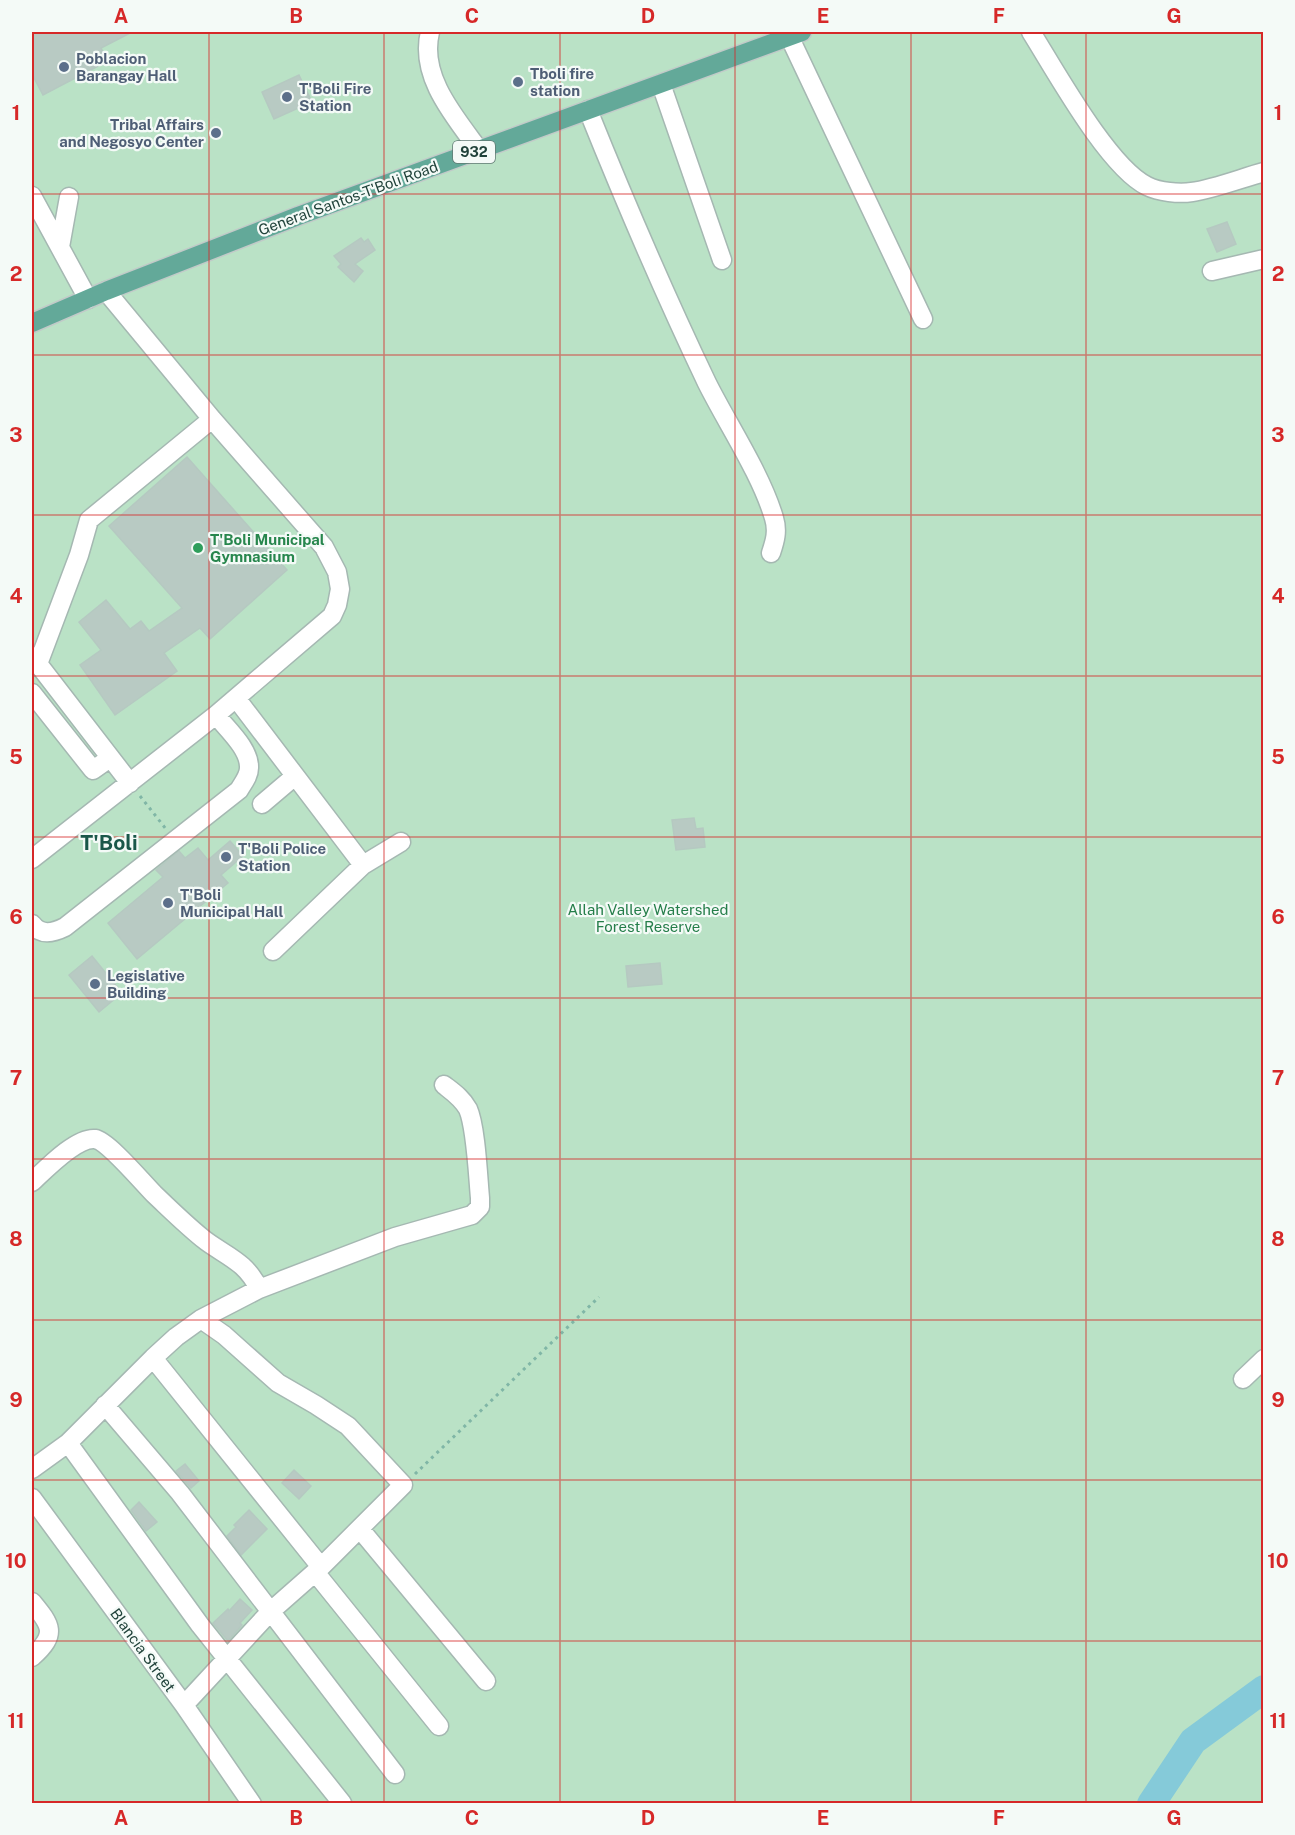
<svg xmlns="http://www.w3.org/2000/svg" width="1295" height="1835" font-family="'Public Sans',sans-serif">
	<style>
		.green { fill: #bae2c6 }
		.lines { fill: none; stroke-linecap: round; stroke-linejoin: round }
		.river { stroke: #85cad9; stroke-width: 28 }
		.building { fill: #b8cac3; stroke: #b5c9c1; stroke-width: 1.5 }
		.minor-casing { stroke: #a5b8b2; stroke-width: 21 }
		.major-casing { stroke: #c1cac8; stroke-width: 21 }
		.path { stroke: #80b6a6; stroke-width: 3; stroke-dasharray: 3 4.5; stroke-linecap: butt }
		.minor { stroke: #fff; stroke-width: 18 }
		.major { stroke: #63a999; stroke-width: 18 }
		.grid { fill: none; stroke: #d62828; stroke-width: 1.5; stroke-opacity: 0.55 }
		.service-dot { fill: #5c6f8a; stroke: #f4faf7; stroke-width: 2 }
		.leisure-dot { fill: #2e9e5b; stroke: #f4faf7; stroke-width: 2 }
		.labels { text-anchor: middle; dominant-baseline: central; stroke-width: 4.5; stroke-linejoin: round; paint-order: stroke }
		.shield { fill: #f4faf7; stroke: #607973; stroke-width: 1.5 }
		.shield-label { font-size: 14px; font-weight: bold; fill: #20423a }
		.service-label { font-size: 15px; font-weight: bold; fill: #4e5e75; stroke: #f4faf7; text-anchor: start }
		.street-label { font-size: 15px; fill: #20423a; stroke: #f4faf7 }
		.leisure-label { font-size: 15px; font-weight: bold; fill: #27864d; stroke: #f4faf7; text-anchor: start }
		.park-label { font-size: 15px; fill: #257e4a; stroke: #f4faf7 }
		.district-label { font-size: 21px; font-weight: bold; fill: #1a574a; stroke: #f4faf7 }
		.neatline { fill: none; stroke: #d62828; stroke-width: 2 }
		.grid-label { font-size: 20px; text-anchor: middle; font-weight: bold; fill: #d62828 }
	</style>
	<rect width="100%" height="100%" fill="#e3efea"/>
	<path class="green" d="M 32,32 L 1263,32 L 1263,1803 L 32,1803 Z"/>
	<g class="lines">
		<path class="river" d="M 1151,1804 L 1193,1741 L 1264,1689"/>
	</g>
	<path class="building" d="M 32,32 L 132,32 L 101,48 L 108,61 L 43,95 L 32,74 Z
		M 299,75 L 312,102 L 274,119 L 262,92 Z
		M 1227,222 L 1236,244 L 1217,252 L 1207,229 Z
		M 361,238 L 364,242 L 368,239 L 375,250 L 355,264 L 363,271 L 354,282 L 338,267 L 341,264 L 334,256 Z
		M 187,457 L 287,570 L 210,639 L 200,628 L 164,653 L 177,671 L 115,715 L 80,665 L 101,650 L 79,622 L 106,600 L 130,629 L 141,621 L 149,631 L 182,608 L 109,526 Z
		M 694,818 L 696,829 L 703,828 L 705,847 L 676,850 L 672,820 Z
		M 230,841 L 243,856 L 221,875 L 228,883 L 137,959 L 108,923 L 163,877 L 156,870 L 179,851 L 185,858 L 198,848 L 208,860 Z
		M 92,956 L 122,993 L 99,1012 L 69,975 Z
		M 660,963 L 662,984 L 628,987 L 626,966 Z
		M 185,1464 L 199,1481 L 191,1488 L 176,1471 Z
		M 294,1470 L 311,1486 L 299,1499 L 282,1483 Z
		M 139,1502 L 157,1522 L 146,1531 L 131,1510 Z
		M 249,1510 L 267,1529 L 241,1555 L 227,1536 L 236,1527 L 234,1525 Z
		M 240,1599 L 252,1610 L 240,1623 L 242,1625 L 228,1641 L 213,1623 L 228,1609 L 229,1611 Z"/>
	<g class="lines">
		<g class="minor-casing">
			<path id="minor" d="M 430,32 C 419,76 454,116 479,150
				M 1031,32 C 1055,70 1108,167 1147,186 C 1159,192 1179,194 1192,192 C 1214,189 1242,178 1264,172
				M 789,36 L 923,319
				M 661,84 L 722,260
				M 588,110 C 625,202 664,293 707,383 C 728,425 761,474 774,518 C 778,531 775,541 771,553
				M 32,196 L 88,299
				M 60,247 L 69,197
				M 1212,271 L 1264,259
				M 32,656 L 130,783
				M 38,664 L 79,555 L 89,520 L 212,419
				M 32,693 L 93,770 L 110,758
				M 236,698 L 363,865
				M 262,804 L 295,776
				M 32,859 L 216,715 L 332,616 L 337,605 L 340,589 L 337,572 L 324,547 L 212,419 L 106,291
				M 32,924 C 41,936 53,933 65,927 L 239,790 C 243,783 249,776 249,768 C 250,749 227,729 216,715
				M 273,951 L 363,865 L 401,842
				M 32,1182 C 45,1170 76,1137 95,1139 C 108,1141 143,1183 155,1195 C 171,1210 188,1227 206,1241 C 228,1257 246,1262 259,1289
				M 153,1358 L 321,1567
				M 1243,1379 L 1264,1359
				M 105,1405 L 180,1493 L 395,1774
				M 68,1443 L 153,1358 L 176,1337 L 201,1319 L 259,1289 L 395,1237 L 472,1215 L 480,1207 L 480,1198 C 478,1177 476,1127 468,1109 C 462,1098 453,1092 444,1085
				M 32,1469 L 68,1443 L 200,1625 L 342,1803
				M 32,1498 L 184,1705 L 252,1804
				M 360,1529 L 486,1681
				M 315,1572 L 439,1726
				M 32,1602 C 51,1625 58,1634 32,1657
				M 184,1705 L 271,1611 L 321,1567 L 403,1485 L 348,1426 L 316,1405 L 278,1383 L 224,1335 L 201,1319"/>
		</g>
		<g class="major-casing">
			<path id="major" d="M 32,323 L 106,291 L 298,216 L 802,32"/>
		</g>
		<path class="path" d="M 140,796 L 166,829
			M 415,1474 L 599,1297"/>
		<use href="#minor" class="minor"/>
		<use href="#major" class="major"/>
	</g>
	<path class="grid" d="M 209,32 L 209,1804M 384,32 L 384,1804M 560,32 L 560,1804M 735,32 L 735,1804M 911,32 L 911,1804M 1086,32 L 1086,1804M 32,194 L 1264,194M 32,355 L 1264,355M 32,515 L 1264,515M 32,676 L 1264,676M 32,837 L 1264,837M 32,998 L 1264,998M 32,1159 L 1264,1159M 32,1320 L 1264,1320M 32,1480 L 1264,1480M 32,1641 L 1264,1641"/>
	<g class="service-dot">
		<circle cx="64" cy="67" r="6"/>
		<circle cx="518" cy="82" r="6"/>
		<circle cx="287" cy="97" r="6"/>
		<circle cx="216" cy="133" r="6"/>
		<circle cx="226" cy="857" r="6"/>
		<circle cx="168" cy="903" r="6"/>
		<circle cx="95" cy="984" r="6"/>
	</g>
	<circle class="leisure-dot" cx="198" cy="548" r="6"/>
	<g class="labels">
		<rect class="shield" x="453" y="141" width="42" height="22" rx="4.5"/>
		<g class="shield-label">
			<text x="474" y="152">932</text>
		</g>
		<g class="service-label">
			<text x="76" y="58">Poblacion<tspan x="76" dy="17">Barangay Hall</tspan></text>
			<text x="530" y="73">Tboli fire<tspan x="530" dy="17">station</tspan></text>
			<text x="299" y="88">T'Boli Fire<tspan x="299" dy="17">Station</tspan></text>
			<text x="204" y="124" text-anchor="end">Tribal Affairs<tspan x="204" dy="17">and Negosyo Center</tspan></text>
			<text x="238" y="848">T'Boli Police<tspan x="238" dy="17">Station</tspan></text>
			<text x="180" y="894">T'Boli<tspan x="180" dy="17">Municipal Hall</tspan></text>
			<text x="107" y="975">Legislative<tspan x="107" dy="17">Building</tspan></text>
		</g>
		<g class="street-label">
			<text transform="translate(348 198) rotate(-20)">General Santos-T'Boli Road</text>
			<text transform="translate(143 1650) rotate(54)">Blancia Street</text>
		</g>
		<g class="leisure-label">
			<text x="210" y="539">T'Boli Municipal<tspan x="210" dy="17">Gymnasium</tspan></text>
		</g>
		<g class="park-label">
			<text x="648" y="909">Allah Valley Watershed<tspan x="648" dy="17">Forest Reserve</tspan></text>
		</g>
		<g class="district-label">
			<text x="109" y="842">T'Boli</text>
		</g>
	</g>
	<rect width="1295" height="1835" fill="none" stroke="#f4faf7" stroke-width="66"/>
	<rect x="33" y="33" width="1229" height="1769" class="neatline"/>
	<g class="grid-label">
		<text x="121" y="23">A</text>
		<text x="296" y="23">B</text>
		<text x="472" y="23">C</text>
		<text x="648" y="23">D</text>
		<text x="823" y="23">E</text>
		<text x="999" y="23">F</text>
		<text x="1174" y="23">G</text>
		<text x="16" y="120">1</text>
		<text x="1278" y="120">1</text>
		<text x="16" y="281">2</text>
		<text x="1278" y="281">2</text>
		<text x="16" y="442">3</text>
		<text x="1278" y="442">3</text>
		<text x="16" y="603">4</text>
		<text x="1278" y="603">4</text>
		<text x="16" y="764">5</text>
		<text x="1278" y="764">5</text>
		<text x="16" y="924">6</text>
		<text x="1278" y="924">6</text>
		<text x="16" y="1085">7</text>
		<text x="1278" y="1085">7</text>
		<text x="16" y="1246">8</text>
		<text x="1278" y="1246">8</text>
		<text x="16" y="1407">9</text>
		<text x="1278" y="1407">9</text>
		<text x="16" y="1568">10</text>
		<text x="1278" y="1568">10</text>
		<text x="16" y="1728">11</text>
		<text x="1278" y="1728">11</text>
		<text x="121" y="1825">A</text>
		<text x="296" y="1825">B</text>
		<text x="472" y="1825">C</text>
		<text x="648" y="1825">D</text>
		<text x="823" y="1825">E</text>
		<text x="999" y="1825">F</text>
		<text x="1174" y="1825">G</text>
	</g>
</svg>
